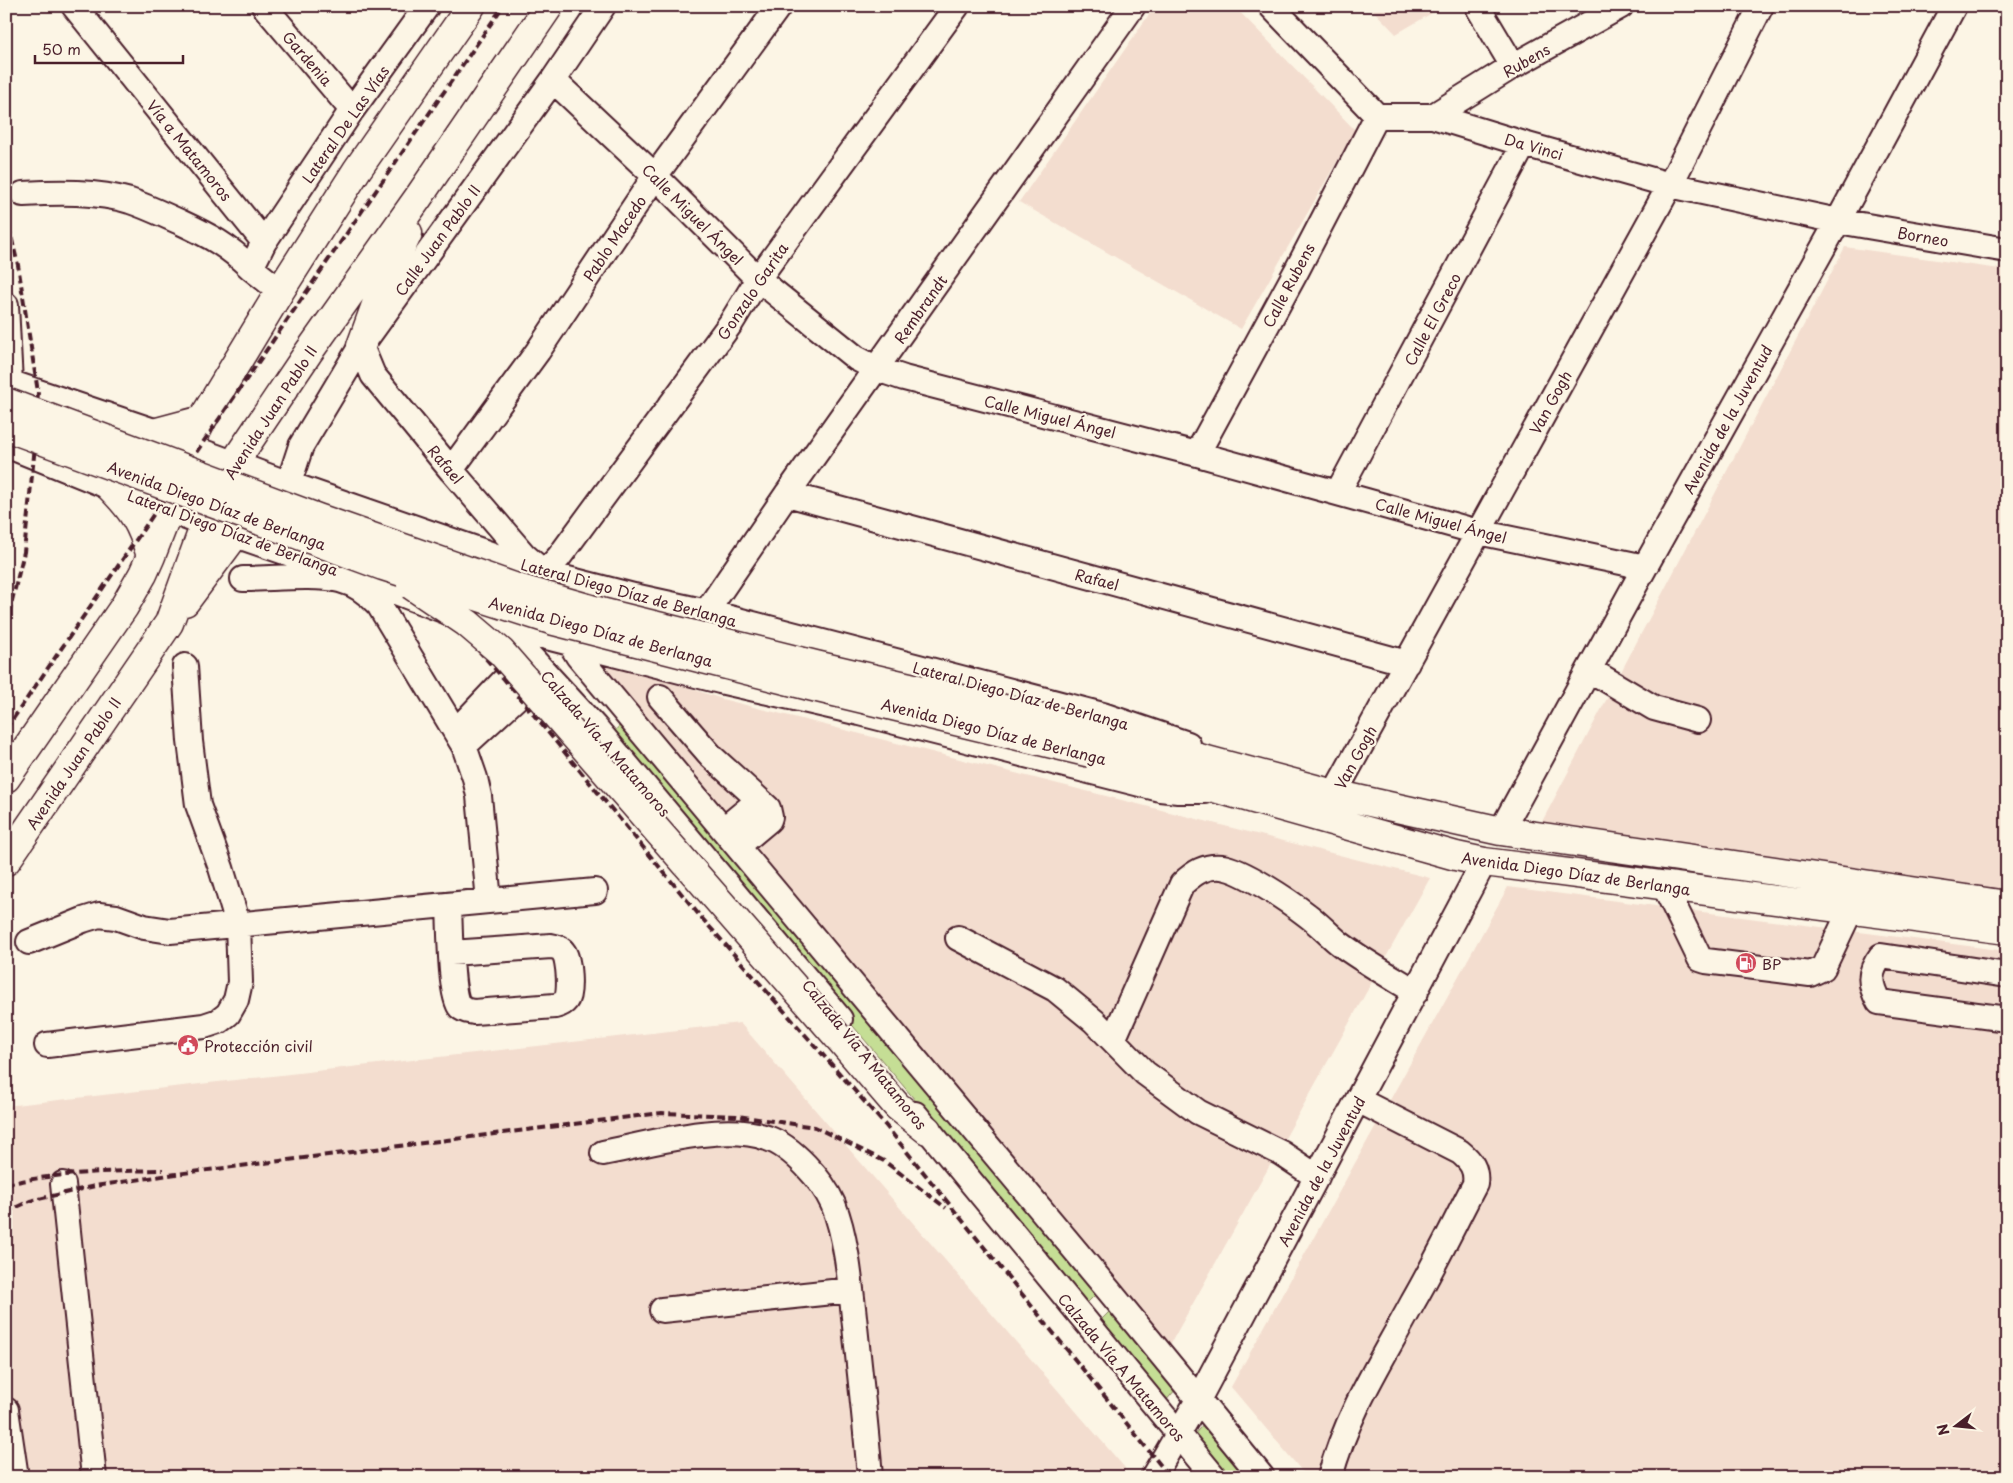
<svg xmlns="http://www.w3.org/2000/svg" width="2013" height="1483" font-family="'Playpen Sans',sans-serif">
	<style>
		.built { fill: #f3ddcf }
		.green { fill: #c5de95; stroke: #887e60 }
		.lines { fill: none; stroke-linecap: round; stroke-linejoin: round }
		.minor-casing { stroke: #4a1f2b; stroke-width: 28 }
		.major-casing { stroke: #4a1f2b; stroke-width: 31 }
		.minor { stroke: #fcf5e5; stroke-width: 24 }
		.major { stroke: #fcf5e5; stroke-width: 28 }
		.rail { stroke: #4a1f2b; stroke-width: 4; stroke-dasharray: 8 4; stroke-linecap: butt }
		.major-bridge-casing { stroke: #4a1f2b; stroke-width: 31; stroke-linecap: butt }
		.major-bridge { stroke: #fcf5e5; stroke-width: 28 }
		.labels { text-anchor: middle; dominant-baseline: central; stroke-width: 4.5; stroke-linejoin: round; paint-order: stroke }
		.street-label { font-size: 15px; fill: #4a1f2b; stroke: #fcf5e5 }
		.poi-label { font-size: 15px; fill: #4a1f2b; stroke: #fcf5e5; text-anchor: start }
	</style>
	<rect width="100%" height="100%" fill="#fcf5e5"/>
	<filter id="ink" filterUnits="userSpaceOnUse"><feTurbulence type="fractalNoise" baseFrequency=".02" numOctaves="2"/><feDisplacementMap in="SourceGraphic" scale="10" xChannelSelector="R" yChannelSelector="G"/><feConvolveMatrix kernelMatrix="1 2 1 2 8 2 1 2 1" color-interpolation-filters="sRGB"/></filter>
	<g filter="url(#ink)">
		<path class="built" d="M 1155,6 L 1234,6 L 1355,130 L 1241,329 L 1019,202 Z
			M 1369,6 L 1444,6 L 1396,34 Z
			M 1845,247 L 2007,270 L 2007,890 L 1535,835 Z
			M 592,655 L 722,699 L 1430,878 L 1167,1350 Z
			M 1508,887 L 2007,951 L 2007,1477 L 1307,1477 L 1231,1387 Z
			M 740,1023 L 1125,1468 L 1121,1477 L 6,1477 L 6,1106 Z"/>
		<path class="green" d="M 622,723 L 1098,1292 L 1086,1304 L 610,736 Z
			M 1112,1309 L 1176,1389 L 1165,1402 L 1100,1321 Z
			M 1205,1422 L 1252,1477 L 1228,1477 L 1193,1436 Z"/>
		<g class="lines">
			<g class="minor-casing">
				<path id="minor" d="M 74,6 L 264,242 L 251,268 L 280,291
					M 264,6 L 352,110
					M 1271,6 L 1377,116 L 1433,116 L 1524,144 L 1670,185 L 1838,221 L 2007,250
					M 1479,9 L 1513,66
					M 553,80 L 655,176 L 758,279 L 856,358 L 877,369 L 904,378 L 1197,454 L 1478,532 L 1645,567
					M 1433,116 L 1513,66 L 1621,6
					M 23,194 C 57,192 97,191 130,201 C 148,207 164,215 180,222 C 210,236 227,245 251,268
					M 264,242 L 352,110 L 427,6
					M 6,305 L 10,383 L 9,396
					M 361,346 L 373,375 L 451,470 L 524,555 L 539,568
					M 6,381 L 157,432 L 198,450 L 289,484 L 545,573 L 634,596 L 707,612 L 1103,715 L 1188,744
					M 6,445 L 159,507 L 235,535 L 349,574 L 448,612 L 720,681 L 860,713 L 1160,789 L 1178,791 L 1205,791
					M 1197,454 L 1297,270 L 1377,116
					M 451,470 L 538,351 L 655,176 L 779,6
					M 1338,492 L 1524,144
					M 787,494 L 1407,663
					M 284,498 L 301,446 L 361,346 L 553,80 L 603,6
					M 243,579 C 271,579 314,574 340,580 C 356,584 369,594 379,605 L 464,746 L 475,778 L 479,796 L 489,901
					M 698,624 L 787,494 L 1133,6
					M 567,638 L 578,656 L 1110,1292 L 1262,1477
					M 1590,670 L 1654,708 L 1698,720
					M 660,697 L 712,757 L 768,808 L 770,817 L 769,820 L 738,846
					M 456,731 L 528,655
					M 464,746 L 525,690
					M 1334,794 L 1670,185 L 1761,6
					M 724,829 L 759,800
					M 1501,831 L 1645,567 L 1838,221 L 1954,6
					M 1665,887 L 1700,959 L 1706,961 L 1810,974 L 1823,968 L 1851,909
					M 449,906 C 450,923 450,997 460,1007 C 464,1011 469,1011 474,1012 L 555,1006 C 559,1005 563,1004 566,1000 C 571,994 569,960 564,953 C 561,948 557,947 551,946 L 451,953
					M 958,938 L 1055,989 L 1094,1021 L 1145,1073 L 1198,1112 L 1281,1153 L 1317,1177
					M 29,942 L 83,920 L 99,915 L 116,917 L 144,927 L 170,931 L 595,891
					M 2007,975 L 1881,956 C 1868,973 1869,984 1879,1002 L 2007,1019
					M 840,1019 L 595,727 L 528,654 C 523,645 521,635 522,624 C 524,592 539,579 559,557 L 731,323 L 758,279 L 957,6
					M 1113,1040 L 1182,884 C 1194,873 1205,865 1222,867 C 1243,870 1289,901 1307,915 C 1318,923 1328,934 1339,943 C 1363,961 1390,976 1416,992
					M 47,1045 L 204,1026 L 219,1021 L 228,1014 L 236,1000 L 240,982 L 238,924 L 221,868 L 198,805 L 190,741 L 185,666
					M 915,1114 L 1214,1477
					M 603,1153 C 649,1144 723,1122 767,1138 C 792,1146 823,1181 833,1204 C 847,1237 851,1290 855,1326 C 860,1376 866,1427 870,1477
					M 63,1184 L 94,1477
					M 662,1310 L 851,1290
					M 6,1410 L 16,1477
					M 1153,1477 L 1198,1400 L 1484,862
					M 1330,1477 C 1347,1413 1382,1360 1413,1302 C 1435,1264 1454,1224 1475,1184 C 1477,1169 1471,1161 1460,1152 L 1358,1100"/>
			</g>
			<g class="major-casing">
				<path id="major" d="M 361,346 L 382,288 L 408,233
					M 157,432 L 202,420
					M 109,486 L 157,476
					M 109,486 C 133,510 141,523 151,556
					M 185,602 L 235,535
					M 1098,731 L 1334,794 L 1501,831 L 2007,905
					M 1090,753 L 1456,856 L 1484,862 L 2007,930
					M 6,778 L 124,607 L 143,574 L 151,556 L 184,471 L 189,446 L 202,420 L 280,291 L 357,170 L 471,6
					M 6,861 L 169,623 L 205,524 L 234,463 L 308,353 L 418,198 L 549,6
					M 837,1036 L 897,1106 L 927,1130"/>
			</g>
			<use href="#minor" class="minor"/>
			<use href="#major" class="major"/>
			<path class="rail" d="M 6,215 L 18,265 L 38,392 L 34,456 L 24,552 L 6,625
				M 438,605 L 504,679 L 700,916 L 886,1126 L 1170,1477
				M 6,729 L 503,6
				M 6,1184 C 58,1173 110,1171 163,1170
				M 6,1212 L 30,1201 L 95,1186 L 176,1174 L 662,1113 L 737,1116 L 815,1127 L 884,1161 L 946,1208"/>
			<g class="major-bridge-casing">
				<path id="major-bridge" d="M 6,402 L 318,518 L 514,587 L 601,612 L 816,665 L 1098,731
					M 6,427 L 383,566 L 554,621 L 813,687 L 1090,753
					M 411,585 L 467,623 L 501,652 L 837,1036"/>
			</g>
			<use href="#major-bridge" class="major-bridge"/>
		</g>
	</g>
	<defs>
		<g id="fuel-disc" transform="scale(1.125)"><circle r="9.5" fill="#d1495b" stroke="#fcf5e5"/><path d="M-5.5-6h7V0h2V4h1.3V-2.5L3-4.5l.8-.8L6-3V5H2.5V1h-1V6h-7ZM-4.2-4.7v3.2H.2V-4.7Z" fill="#fff"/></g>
		<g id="civic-disc" transform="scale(1.125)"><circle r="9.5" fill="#d1495b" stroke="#fcf5e5"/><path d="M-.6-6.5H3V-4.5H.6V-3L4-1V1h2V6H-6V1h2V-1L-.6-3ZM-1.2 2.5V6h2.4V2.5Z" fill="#fff"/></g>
	</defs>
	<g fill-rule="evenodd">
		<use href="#fuel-disc" x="1746" y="963"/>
		<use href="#civic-disc" x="188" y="1045"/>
	</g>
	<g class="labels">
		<g class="street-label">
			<text transform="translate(308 58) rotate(49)">Gardenia</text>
			<text transform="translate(1526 60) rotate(-30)">Rubens</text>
			<text transform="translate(345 124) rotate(-55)">Lateral De Las Vías</text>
			<text transform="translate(1534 146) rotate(16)">Da Vinci</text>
			<text transform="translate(190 150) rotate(51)">Vía a Matamoros</text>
			<text transform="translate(693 214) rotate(45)">Calle Miguel Ángel</text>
			<text transform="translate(1923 236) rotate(10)">Borneo</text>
			<text transform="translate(614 238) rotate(-56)">Pablo Macedo</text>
			<text transform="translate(437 240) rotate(-54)">Calle Juan Pablo II</text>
			<text transform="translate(1288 285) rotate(-62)">Calle Rubens</text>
			<text transform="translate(752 291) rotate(-56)">Gonzalo Garita</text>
			<text transform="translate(920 309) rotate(-55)">Rembrandt</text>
			<text transform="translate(1432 319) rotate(-62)">Calle El Greco</text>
			<text transform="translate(1550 402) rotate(-61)">Van Gogh</text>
			<text transform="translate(270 412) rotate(-57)">Avenida Juan Pablo II</text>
			<text transform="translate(1050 416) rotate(14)">Calle Miguel Ángel</text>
			<text transform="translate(1727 419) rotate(-61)">Avenida de la Juventud</text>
			<text transform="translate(446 464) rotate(50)">Rafael</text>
			<text transform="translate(217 505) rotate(20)">Avenida Diego Díaz de Berlanga</text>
			<text transform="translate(1441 520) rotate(15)">Calle Miguel Ángel</text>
			<text transform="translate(233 532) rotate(20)">Lateral Diego Díaz de Berlanga</text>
			<text transform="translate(1097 579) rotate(15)">Rafael</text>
			<text transform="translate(629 592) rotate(15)">Lateral Diego Díaz de Berlanga</text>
			<text transform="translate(601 631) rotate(15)">Avenida Diego Díaz de Berlanga</text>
			<text transform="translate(1021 695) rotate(15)">Lateral Diego Díaz de Berlanga</text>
			<text transform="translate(994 731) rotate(14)">Avenida Diego Díaz de Berlanga</text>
			<text transform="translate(606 743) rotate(49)">Calzada Vía A Matamoros</text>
			<text transform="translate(1355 757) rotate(-61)">Van Gogh</text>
			<text transform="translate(73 763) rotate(-56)">Avenida Juan Pablo II</text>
			<text transform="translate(1576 873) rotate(8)">Avenida Diego Díaz de Berlanga</text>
			<text transform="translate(865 1054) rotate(51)">Calzada Vía A Matamoros</text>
			<text transform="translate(1321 1171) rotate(-62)">Avenida de la Juventud</text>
			<text transform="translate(1122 1367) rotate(50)">Calzada Vía A Matamoros</text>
		</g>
		<g class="poi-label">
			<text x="1762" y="963">BP</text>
			<text x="204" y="1045">Protección civil</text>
		</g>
	</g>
	<rect width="2013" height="1483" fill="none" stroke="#fcf5e5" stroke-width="25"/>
	<rect x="12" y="12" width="1988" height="1458" fill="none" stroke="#4a1f2b" stroke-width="2" filter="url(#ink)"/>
	<g transform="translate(1956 1426) rotate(254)" stroke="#fcf5e5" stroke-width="4" paint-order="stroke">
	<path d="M0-4L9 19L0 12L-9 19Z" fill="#4a1f2b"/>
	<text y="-8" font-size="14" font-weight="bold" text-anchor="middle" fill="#4a1f2b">N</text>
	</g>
	<path d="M35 55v8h148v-8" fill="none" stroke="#4a1f2b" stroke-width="2.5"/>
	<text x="42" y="55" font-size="15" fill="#4a1f2b" stroke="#fcf5e5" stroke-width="4" paint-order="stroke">50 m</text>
</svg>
